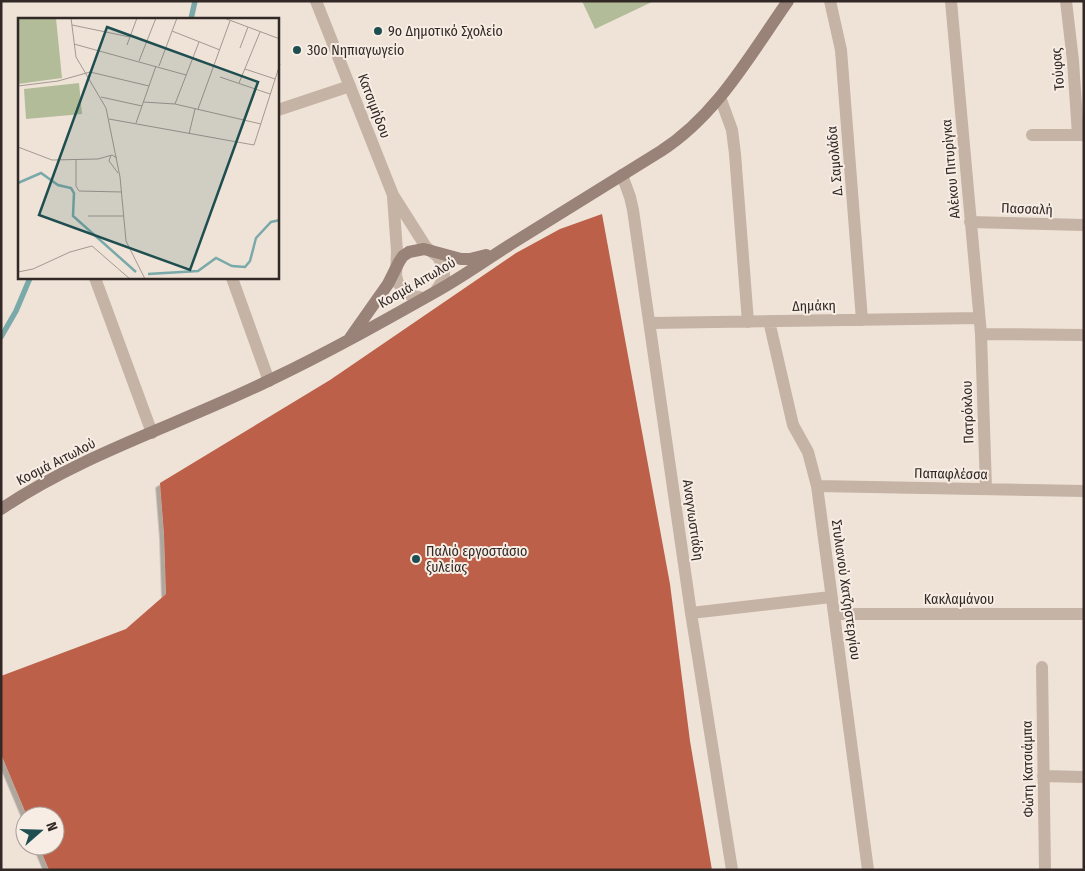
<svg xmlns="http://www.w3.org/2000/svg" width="1085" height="871" font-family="'Fira Sans Condensed',sans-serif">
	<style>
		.green { fill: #b2bc99 }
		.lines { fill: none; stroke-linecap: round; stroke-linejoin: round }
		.stream { stroke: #79a9a9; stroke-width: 5.5 }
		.building { fill: #bd6048; filter: url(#shadow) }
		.street { stroke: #c5b3a5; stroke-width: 12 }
		.secondary { stroke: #998277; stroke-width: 12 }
		.poi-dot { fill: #1f4e50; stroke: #f7ede4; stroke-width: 2 }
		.labels { text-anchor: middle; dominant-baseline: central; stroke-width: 4; stroke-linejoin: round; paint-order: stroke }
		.poi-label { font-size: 14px; fill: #322926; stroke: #f7ede4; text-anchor: start }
		.street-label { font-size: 14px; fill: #322926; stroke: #f7ede4 }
		.inset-river { fill: none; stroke: #79a9a9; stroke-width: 2.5 }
		.inset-road { fill: none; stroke: #a39991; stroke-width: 1 }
		.view { fill: #1f4e50; fill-opacity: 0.15; stroke: #1f4e50; stroke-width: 2.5 }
		.inset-edge { fill: none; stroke: #322926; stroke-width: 2.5 }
	</style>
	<defs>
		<filter id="shadow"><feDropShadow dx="-4.5" dy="4.5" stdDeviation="0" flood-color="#0004"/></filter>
	</defs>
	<rect width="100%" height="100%" fill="#efe3d8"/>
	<path class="green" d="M 582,1 L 654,1 L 595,29 Z"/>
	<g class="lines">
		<path class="stream" d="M 191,19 L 195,1
			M 1,337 L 16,311 L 30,278"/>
	</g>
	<path class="building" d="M 602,214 L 670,584 L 690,741 L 712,870 L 49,870 L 39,846 L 55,846 L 55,816 L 27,816 L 1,754 L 1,676 L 126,629 L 166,594 L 164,534 L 160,483 L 330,380 L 516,253 L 560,229 Z"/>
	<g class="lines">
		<path class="street" d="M 316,1 L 393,195 L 426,247 L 437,256 L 442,263 L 444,270 L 444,278 L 436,291
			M 830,1 L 841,50 L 862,320
			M 951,1 L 981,334 L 986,489
			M 1066,1 L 1073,61 L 1078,135
			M 720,97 L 732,130 L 735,154 L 748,322
			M 278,110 L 350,86
			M 1032,135 L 1084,135
			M 622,175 L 630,197 L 633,210 L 691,613 L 732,870
			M 393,197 L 397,251 L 396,276 L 398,283 L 407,294 L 423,298
			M 970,222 L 1084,225
			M 95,278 L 152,433
			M 232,278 L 269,381
			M 769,321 L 793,425 L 808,452 L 817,486 L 868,870
			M 650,323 L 979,318
			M 981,334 L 1084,335
			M 817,486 L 1084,491
			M 691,613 L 831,597
			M 834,614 L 1084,614
			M 1042,667 L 1045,870
			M 1043,776 L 1084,777"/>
		<path class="secondary" d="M 350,338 L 388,284 L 399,262 L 403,256 L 409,252 L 424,249 L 461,259 L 470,259 L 486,255
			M 1,509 C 84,453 181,424 270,380 C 327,353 382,322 437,291 C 464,276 490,257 516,241 C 565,211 613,181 661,151 C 717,115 750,55 788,1"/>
	</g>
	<g class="poi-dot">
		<circle cx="378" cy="31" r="5"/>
		<circle cx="297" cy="50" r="5"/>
		<circle cx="416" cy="559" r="5"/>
	</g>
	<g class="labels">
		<g class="poi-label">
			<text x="388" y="31">9ο Δημοτικό Σχολείο</text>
			<text x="307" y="50">30ο Νηπιαγωγείο</text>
			<text x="426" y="551">Παλιό εργοστάσιο<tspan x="426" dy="16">ξυλείας</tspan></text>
		</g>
		<g class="street-label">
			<text transform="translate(1058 69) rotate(-95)">Τούφας</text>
			<text transform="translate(374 106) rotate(69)">Κατσιμήδου</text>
			<text transform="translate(835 161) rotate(-95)">Δ. Σαμολάδα</text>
			<text transform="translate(951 169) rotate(-95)">Αλέκου Πιτυρίγκα</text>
			<text transform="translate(1027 209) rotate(2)">Πασσαλή</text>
			<text transform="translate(417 283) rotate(-30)">Κοσμά Αιτωλού</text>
			<text transform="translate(814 306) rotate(-1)">Δημάκη</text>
			<text transform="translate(968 412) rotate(-92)">Πατρόκλου</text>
			<text transform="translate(56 462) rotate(-27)">Κοσμά Αιτωλού</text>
			<text transform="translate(951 474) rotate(1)">Παπαφλέσσα</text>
			<text transform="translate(693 520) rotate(82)">Αναγνωστιάδη</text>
			<text transform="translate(846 590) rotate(82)">Στυλιανού Χατζηστεργίου</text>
			<text x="959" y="599">Κακλαμάνου</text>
			<text transform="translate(1028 769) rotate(-91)">Φώτη Κατσιάμπα</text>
		</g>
	</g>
	<g transform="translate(18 18)">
		<rect width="261" height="261" fill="#efe3d8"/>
		<path d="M 0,0 L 38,0 L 44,60 L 0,66 ZM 61,65 L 64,96 L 8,101 L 6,71 Z" fill="#b2bc99"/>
		<path class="inset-river" d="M 0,165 L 23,155 L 40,167 L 53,170 L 56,175 L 55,198 L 118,254M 130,256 L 180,253 L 198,240 L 214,248 L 227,249 L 232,243 L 238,220 L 253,204 L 262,202"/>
		<path class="inset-road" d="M 53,0 L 58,39 L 88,90 L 102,159 L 108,223 L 127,261M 206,0 L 262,21M 54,7 L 112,19M 154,13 L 202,32M 56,26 L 168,57M 109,27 L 119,0M 222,30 L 230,9M 121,43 L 138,0M 141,48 L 159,0M 227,51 L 257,61M 202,59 L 252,76M 221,65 L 242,14M 0,68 L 40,63 L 72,54 L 131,68M 83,79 L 124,88M 125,84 L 157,86 L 243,106M 157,86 L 181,24M 180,91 L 212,3M 91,101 L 236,127 L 262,46M 118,105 L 138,48M 171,116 L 177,91M 0,129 L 34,142 L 80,141 L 94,137 L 99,140M 93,137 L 91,143 L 100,155M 58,142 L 58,168 L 61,173 L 104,174M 70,198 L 106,198M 0,254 L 15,251 L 52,234 L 74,228 L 112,261"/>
		<path class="view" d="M 89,9 L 240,64 L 172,252 L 21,197 Z"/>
		<rect width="261" height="261" class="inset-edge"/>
	</g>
	<rect width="1085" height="871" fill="none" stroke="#322926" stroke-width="5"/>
	<g transform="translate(40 831) rotate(70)"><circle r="24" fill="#f7ede4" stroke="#a89f98"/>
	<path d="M0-4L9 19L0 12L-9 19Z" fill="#1f4e50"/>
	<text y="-8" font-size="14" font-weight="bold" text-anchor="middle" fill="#322926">N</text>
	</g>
</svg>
